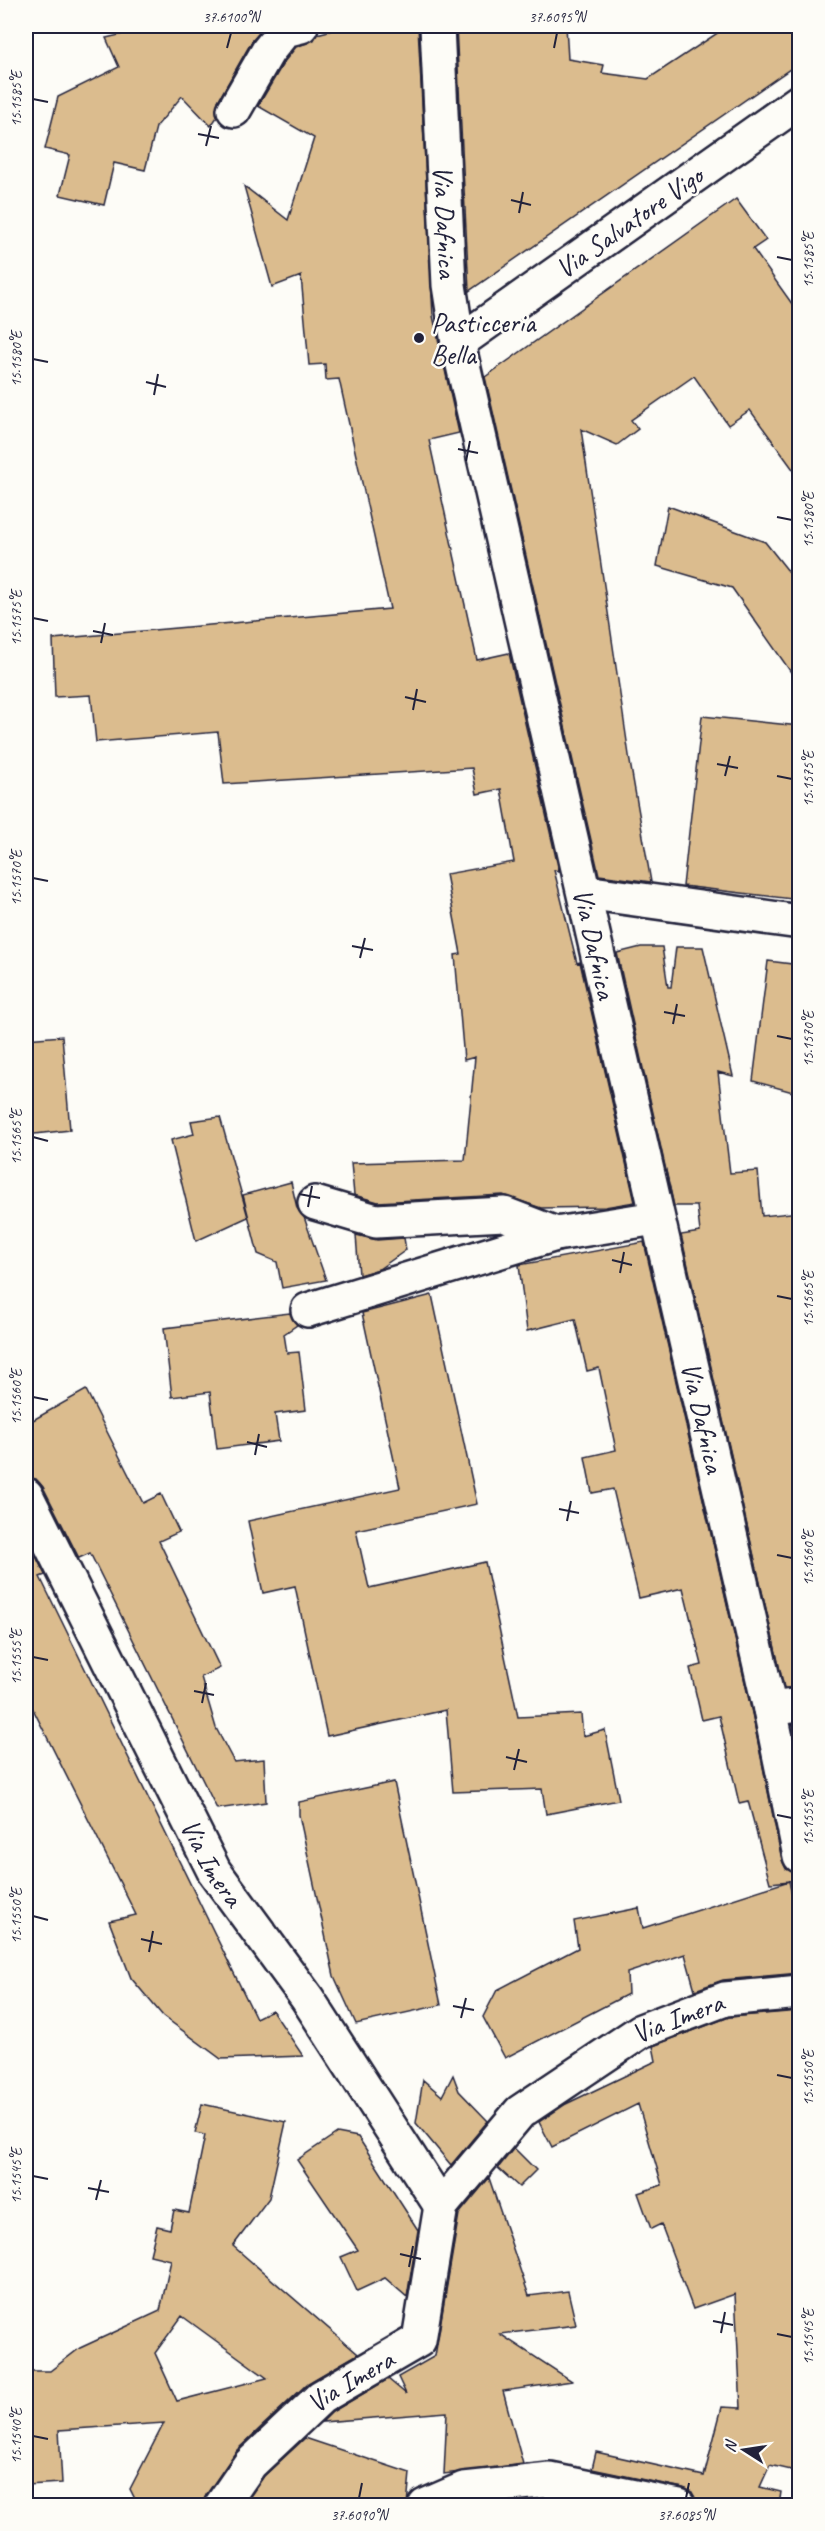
<svg xmlns="http://www.w3.org/2000/svg" width="825" height="2531" font-family="Caveat,sans-serif">
	<style>
		.building { fill: #dbbc8e; stroke: #22223b; stroke-width: 1.5; fill-rule: evenodd }
		.lines { fill: none; stroke-linecap: round; stroke-linejoin: round }
		.pedestrian-casing { stroke: #22223b; stroke-width: 38 }
		.minor-casing { stroke: #22223b; stroke-width: 38 }
		.tertiary-casing { stroke: #22223b; stroke-width: 38 }
		.pedestrian { stroke: #fdfcf7; stroke-width: 33 }
		.minor { stroke: #fdfcf7; stroke-width: 33 }
		.tertiary { stroke: #fdfcf7; stroke-width: 33 }
		.ticks { fill: none; stroke: #22223b; stroke-width: 2 }
		.poi-dot { fill: #22223b; stroke: #fdfcf7; stroke-width: 2 }
		.labels { text-anchor: middle; dominant-baseline: central; stroke-width: 5; stroke-linejoin: round; paint-order: stroke }
		.street-label { font-size: 28px; fill: #22223b; stroke: #fdfcf7 }
		.poi-label { font-size: 28px; fill: #22223b; stroke: #fdfcf7; text-anchor: start }
		.neatline { fill: none; stroke: #22223b; stroke-width: 2 }
		.ticks-label { font-size: 15px; text-anchor: middle; fill: #22223b }
	</style>
	<rect width="100%" height="100%" fill="#fdfcf7"/>
	<filter id="ink" filterUnits="userSpaceOnUse"><feTurbulence type="fractalNoise" baseFrequency=".0167" numOctaves="2"/><feDisplacementMap in="SourceGraphic" scale="12" xChannelSelector="R" yChannelSelector="G"/><feConvolveMatrix kernelMatrix="1 2 1 2 8 2 1 2 1" color-interpolation-filters="sRGB"/></filter>
	<g filter="url(#ink)">
		<path class="building" d="M 158,26 L 265,26 L 252,41 L 218,101 L 217,117 L 211,126 L 182,96 L 156,127 L 145,170 L 114,163 L 104,205 L 60,195 L 70,155 L 45,149 L 58,97 L 119,67 L 106,38 Z
			M 348,26 L 418,26 L 433,316 L 459,433 L 429,440 L 477,660 L 509,653 L 559,871 L 554,870 L 577,963 L 580,962 L 635,1202 L 605,1207 L 541,1208 L 503,1195 L 378,1202 L 354,1195 L 351,1163 L 465,1160 L 475,1057 L 464,1060 L 455,955 L 461,954 L 446,874 L 514,862 L 501,789 L 477,794 L 472,768 L 224,784 L 218,732 L 96,742 L 91,695 L 55,697 L 53,639 L 390,609 L 339,379 L 326,380 L 325,364 L 309,365 L 301,276 L 272,287 L 244,186 L 288,220 L 314,138 L 258,106 L 284,62 L 296,47 L 314,40 L 317,34 Z
			M 456,26 L 566,26 L 568,59 L 604,65 L 602,73 L 648,79 L 728,26 L 800,26 L 800,62 L 469,291 Z
			M 736,199 L 766,240 L 753,249 L 800,315 L 800,479 L 750,410 L 728,425 L 694,376 L 631,420 L 638,429 L 617,445 L 581,429 L 630,762 L 651,882 L 599,875 L 485,377 Z
			M 668,506 L 765,542 L 800,586 L 800,685 L 732,588 L 657,566 Z
			M 702,716 L 800,726 L 800,900 L 683,886 Z
			M 641,947 L 662,947 L 668,987 L 671,987 L 676,947 L 703,947 L 733,1076 L 718,1072 L 730,1173 L 758,1171 L 762,1216 L 800,1212 L 800,1687 L 784,1688 L 681,1235 L 700,1232 L 697,1206 L 674,1206 L 617,953 Z
			M 768,961 L 800,965 L 800,1094 L 753,1081 Z
			M 62,1036 L 70,1130 L 26,1135 L 26,1039 Z
			M 220,1117 L 248,1217 L 196,1241 L 171,1140 L 194,1134 L 191,1121 Z
			M 291,1182 L 297,1208 L 304,1217 L 326,1280 L 282,1288 L 277,1262 L 258,1254 L 243,1195 Z
			M 356,1235 L 377,1240 L 404,1238 L 406,1250 L 379,1269 L 359,1275 Z
			M 644,1242 L 752,1713 L 782,1860 L 786,1869 L 800,1874 L 800,1880 L 770,1883 L 748,1801 L 739,1803 L 719,1716 L 702,1720 L 690,1668 L 702,1665 L 683,1588 L 639,1598 L 613,1489 L 592,1493 L 585,1457 L 616,1450 L 599,1368 L 587,1371 L 575,1319 L 527,1331 L 519,1265 Z
			M 432,1295 L 477,1504 L 356,1530 L 369,1588 L 485,1562 L 518,1717 L 581,1714 L 583,1736 L 605,1730 L 619,1800 L 546,1814 L 542,1789 L 453,1792 L 446,1710 L 327,1736 L 295,1586 L 263,1593 L 248,1521 L 400,1488 L 362,1313 Z
			M 290,1313 L 297,1325 L 284,1334 L 287,1353 L 299,1352 L 306,1410 L 275,1414 L 279,1441 L 217,1449 L 210,1392 L 172,1397 L 164,1328 Z
			M 86,1390 L 143,1503 L 161,1494 L 179,1532 L 159,1541 L 220,1668 L 201,1677 L 216,1728 L 234,1762 L 264,1759 L 266,1802 L 217,1809 L 90,1553 L 79,1558 L 43,1487 L 36,1479 L 26,1477 L 26,1424 Z
			M 26,1536 L 45,1575 L 40,1577 L 256,2018 L 272,2010 L 303,2056 L 221,2059 L 163,2016 L 131,1978 L 109,1921 L 136,1915 L 26,1695 Z
			M 800,1724 L 800,1760 L 792,1725 Z
			M 394,1782 L 441,2005 L 356,2024 L 334,1976 L 299,1815 L 299,1802 Z
			M 789,1881 L 800,1933 L 800,1973 L 723,1980 L 695,1990 L 685,1954 L 627,1973 L 628,1994 L 505,2058 L 483,2017 L 497,1990 L 578,1948 L 574,1921 L 639,1908 L 643,1928 Z
			M 800,2011 L 800,2472 L 770,2465 L 760,2487 L 781,2492 L 779,2505 L 697,2505 L 692,2492 L 683,2488 L 592,2469 L 596,2452 L 704,2476 L 722,2407 L 741,2408 L 735,2294 L 693,2309 L 661,2224 L 651,2229 L 638,2193 L 662,2185 L 638,2104 L 552,2147 L 539,2122 L 566,2104 L 656,2061 L 653,2046 L 729,2017 Z
			M 453,2075 L 459,2091 L 488,2121 L 451,2165 L 416,2123 L 423,2080 L 442,2096 Z
			M 202,2104 L 286,2122 L 269,2198 L 233,2246 L 358,2354 L 308,2383 L 237,2450 L 206,2495 L 202,2505 L 138,2505 L 130,2489 L 164,2423 L 59,2430 L 62,2483 L 26,2485 L 26,2371 L 50,2371 L 80,2348 L 160,2311 L 171,2260 L 150,2255 L 157,2226 L 170,2229 L 174,2210 L 189,2213 L 205,2135 L 195,2133 ZM 182,2316 L 267,2378 L 177,2401 L 155,2353 Z
			M 337,2133 L 358,2137 L 418,2230 L 407,2297 L 385,2278 L 357,2291 L 341,2257 L 358,2250 L 297,2160 Z
			M 514,2148 L 536,2170 L 519,2187 L 498,2168 Z
			M 489,2178 L 529,2296 L 568,2291 L 576,2325 L 500,2334 L 572,2381 L 503,2391 L 523,2464 L 444,2474 L 447,2412 L 322,2422 L 332,2412 L 388,2379 L 406,2394 L 398,2377 L 435,2356 L 459,2214 Z
			M 305,2438 L 410,2473 L 407,2505 L 244,2505 L 264,2476 Z
			M 534,2501 L 535,2505 L 486,2505 Z"/>
		<g class="lines">
			<g class="pedestrian-casing">
				<path id="pedestrian" d="M 315,1203 L 376,1221 L 504,1214 L 556,1234"/>
			</g>
			<g class="minor-casing">
				<g id="minor">
					<path id="s1" d="M 437,26 L 449,285 L 458,343"/>
					<path d="M 234,110 L 268,51 L 285,30 L 301,26"/>
					<path d="M 585,892 L 800,922"/>
					<path d="M 308,1310 L 556,1234 L 656,1218"/>
					<path id="s2" d="M 26,1495 L 214,1871 L 307,1998 L 441,2206"/>
					<path d="M 770,1709 L 800,1705"/>
					<path id="s3" d="M 221,2506 L 250,2464 L 321,2397 L 419,2340 L 441,2206 L 520,2112 L 641,2031 L 725,1999 L 800,1992"/>
				</g>
			</g>
			<g class="tertiary-casing">
				<g id="tertiary">
					<path id="s4" d="M 800,101 L 458,343 L 770,1709 L 800,1856"/>
					<path d="M 425,2506 L 464,2489 L 550,2480 L 679,2506"/>
				</g>
			</g>
			<use href="#pedestrian" class="pedestrian"/>
			<use href="#minor" class="minor"/>
			<use href="#tertiary" class="tertiary"/>
		</g>
	</g>
	<path class="ticks" d="M 227,48 L 231,33M 554,48 L 557,33M 33,99 L 48,102M 198,134 L 219,138M 206,146 L 211,126M 511,200 L 531,205M 519,213 L 523,192M 777,257 L 792,260M 33,359 L 48,362M 146,382 L 166,387M 154,395 L 158,374M 458,449 L 478,453M 466,461 L 470,441M 777,517 L 792,520M 33,618 L 48,621M 93,631 L 113,635M 101,643 L 105,623M 405,697 L 426,702M 413,710 L 417,689M 717,764 L 738,768M 725,776 L 730,756M 777,776 L 792,779M 33,878 L 48,881M 352,946 L 373,950M 360,958 L 365,938M 664,1012 L 685,1016M 673,1024 L 677,1004M 777,1036 L 792,1039M 33,1137 L 48,1141M 299,1194 L 320,1198M 308,1207 L 312,1186M 612,1260 L 632,1265M 620,1273 L 624,1252M 777,1296 L 792,1299M 33,1397 L 48,1400M 247,1442 L 267,1447M 255,1455 L 259,1434M 559,1509 L 579,1513M 567,1521 L 571,1501M 777,1555 L 792,1558M 33,1657 L 48,1660M 194,1691 L 214,1695M 202,1703 L 206,1683M 506,1757 L 527,1762M 514,1770 L 519,1749M 777,1815 L 792,1818M 33,1916 L 48,1920M 141,1939 L 162,1944M 149,1952 L 153,1931M 453,2006 L 474,2010M 461,2018 L 466,1998M 777,2075 L 792,2078M 33,2176 L 48,2179M 88,2188 L 109,2192M 96,2200 L 101,2180M 400,2254 L 421,2259M 409,2267 L 413,2246M 713,2321 L 733,2325M 721,2333 L 725,2312M 777,2334 L 792,2337M 33,2436 L 48,2439M 359,2498 L 362,2483M 686,2498 L 689,2483"/>
	<circle class="poi-dot" cx="419" cy="338" r="6"/>
	<g class="labels">
		<g class="street-label">
			<text stroke="none"><textPath href="#s1" startOffset="196">Via Dafnica</textPath></text>
			<text transform="translate(629 222) rotate(-35)">Via Salvatore Vigo</text>
			<text stroke="none"><textPath href="#s4" startOffset="1035">Via Dafnica</textPath></text>
			<text stroke="none"><textPath href="#s4" startOffset="1521">Via Dafnica</textPath></text>
			<text stroke="none"><textPath href="#s2" startOffset="412">Via Imera</textPath></text>
			<text stroke="none"><textPath href="#s3" startOffset="705">Via Imera</textPath></text>
			<text stroke="none"><textPath href="#s3" startOffset="182">Via Imera</textPath></text>
		</g>
		<g class="poi-label">
			<text x="431" y="322">Pasticceria<tspan x="431" dy="32">Bella</tspan></text>
		</g>
	</g>
	<rect width="825" height="2531" fill="none" stroke="#fdfcf7" stroke-width="66"/>
	<g transform="translate(744 2450) rotate(282)" stroke="#fdfcf7" stroke-width="4.5" paint-order="stroke">
	<path d="M0-4.5L10 22L0 15L-10 22Z" fill="#22223b"/>
	<text y="-9" font-size="16" font-weight="bold" text-anchor="middle" fill="#22223b">N</text>
	</g>
	<rect x="33" y="33" width="759" height="2465" class="neatline"/>
	<g class="ticks-label">
		<text x="231" y="22">37.6100°N</text>
		<text x="557" y="22">37.6095°N</text>
		<text transform="translate(16 99) rotate(-90)" y="5">15.1585°E</text>
		<text transform="translate(808 260) rotate(-90)" y="5">15.1585°E</text>
		<text transform="translate(16 359) rotate(-90)" y="5">15.1580°E</text>
		<text transform="translate(808 520) rotate(-90)" y="5">15.1580°E</text>
		<text transform="translate(16 618) rotate(-90)" y="5">15.1575°E</text>
		<text transform="translate(808 779) rotate(-90)" y="5">15.1575°E</text>
		<text transform="translate(16 878) rotate(-90)" y="5">15.1570°E</text>
		<text transform="translate(808 1039) rotate(-90)" y="5">15.1570°E</text>
		<text transform="translate(16 1137) rotate(-90)" y="5">15.1565°E</text>
		<text transform="translate(808 1299) rotate(-90)" y="5">15.1565°E</text>
		<text transform="translate(16 1397) rotate(-90)" y="5">15.1560°E</text>
		<text transform="translate(808 1558) rotate(-90)" y="5">15.1560°E</text>
		<text transform="translate(16 1657) rotate(-90)" y="5">15.1555°E</text>
		<text transform="translate(808 1818) rotate(-90)" y="5">15.1555°E</text>
		<text transform="translate(16 1916) rotate(-90)" y="5">15.1550°E</text>
		<text transform="translate(808 2078) rotate(-90)" y="5">15.1550°E</text>
		<text transform="translate(16 2176) rotate(-90)" y="5">15.1545°E</text>
		<text transform="translate(808 2337) rotate(-90)" y="5">15.1545°E</text>
		<text transform="translate(16 2436) rotate(-90)" y="5">15.1540°E</text>
		<text x="359" y="2520">37.6090°N</text>
		<text x="686" y="2520">37.6085°N</text>
	</g>
</svg>
